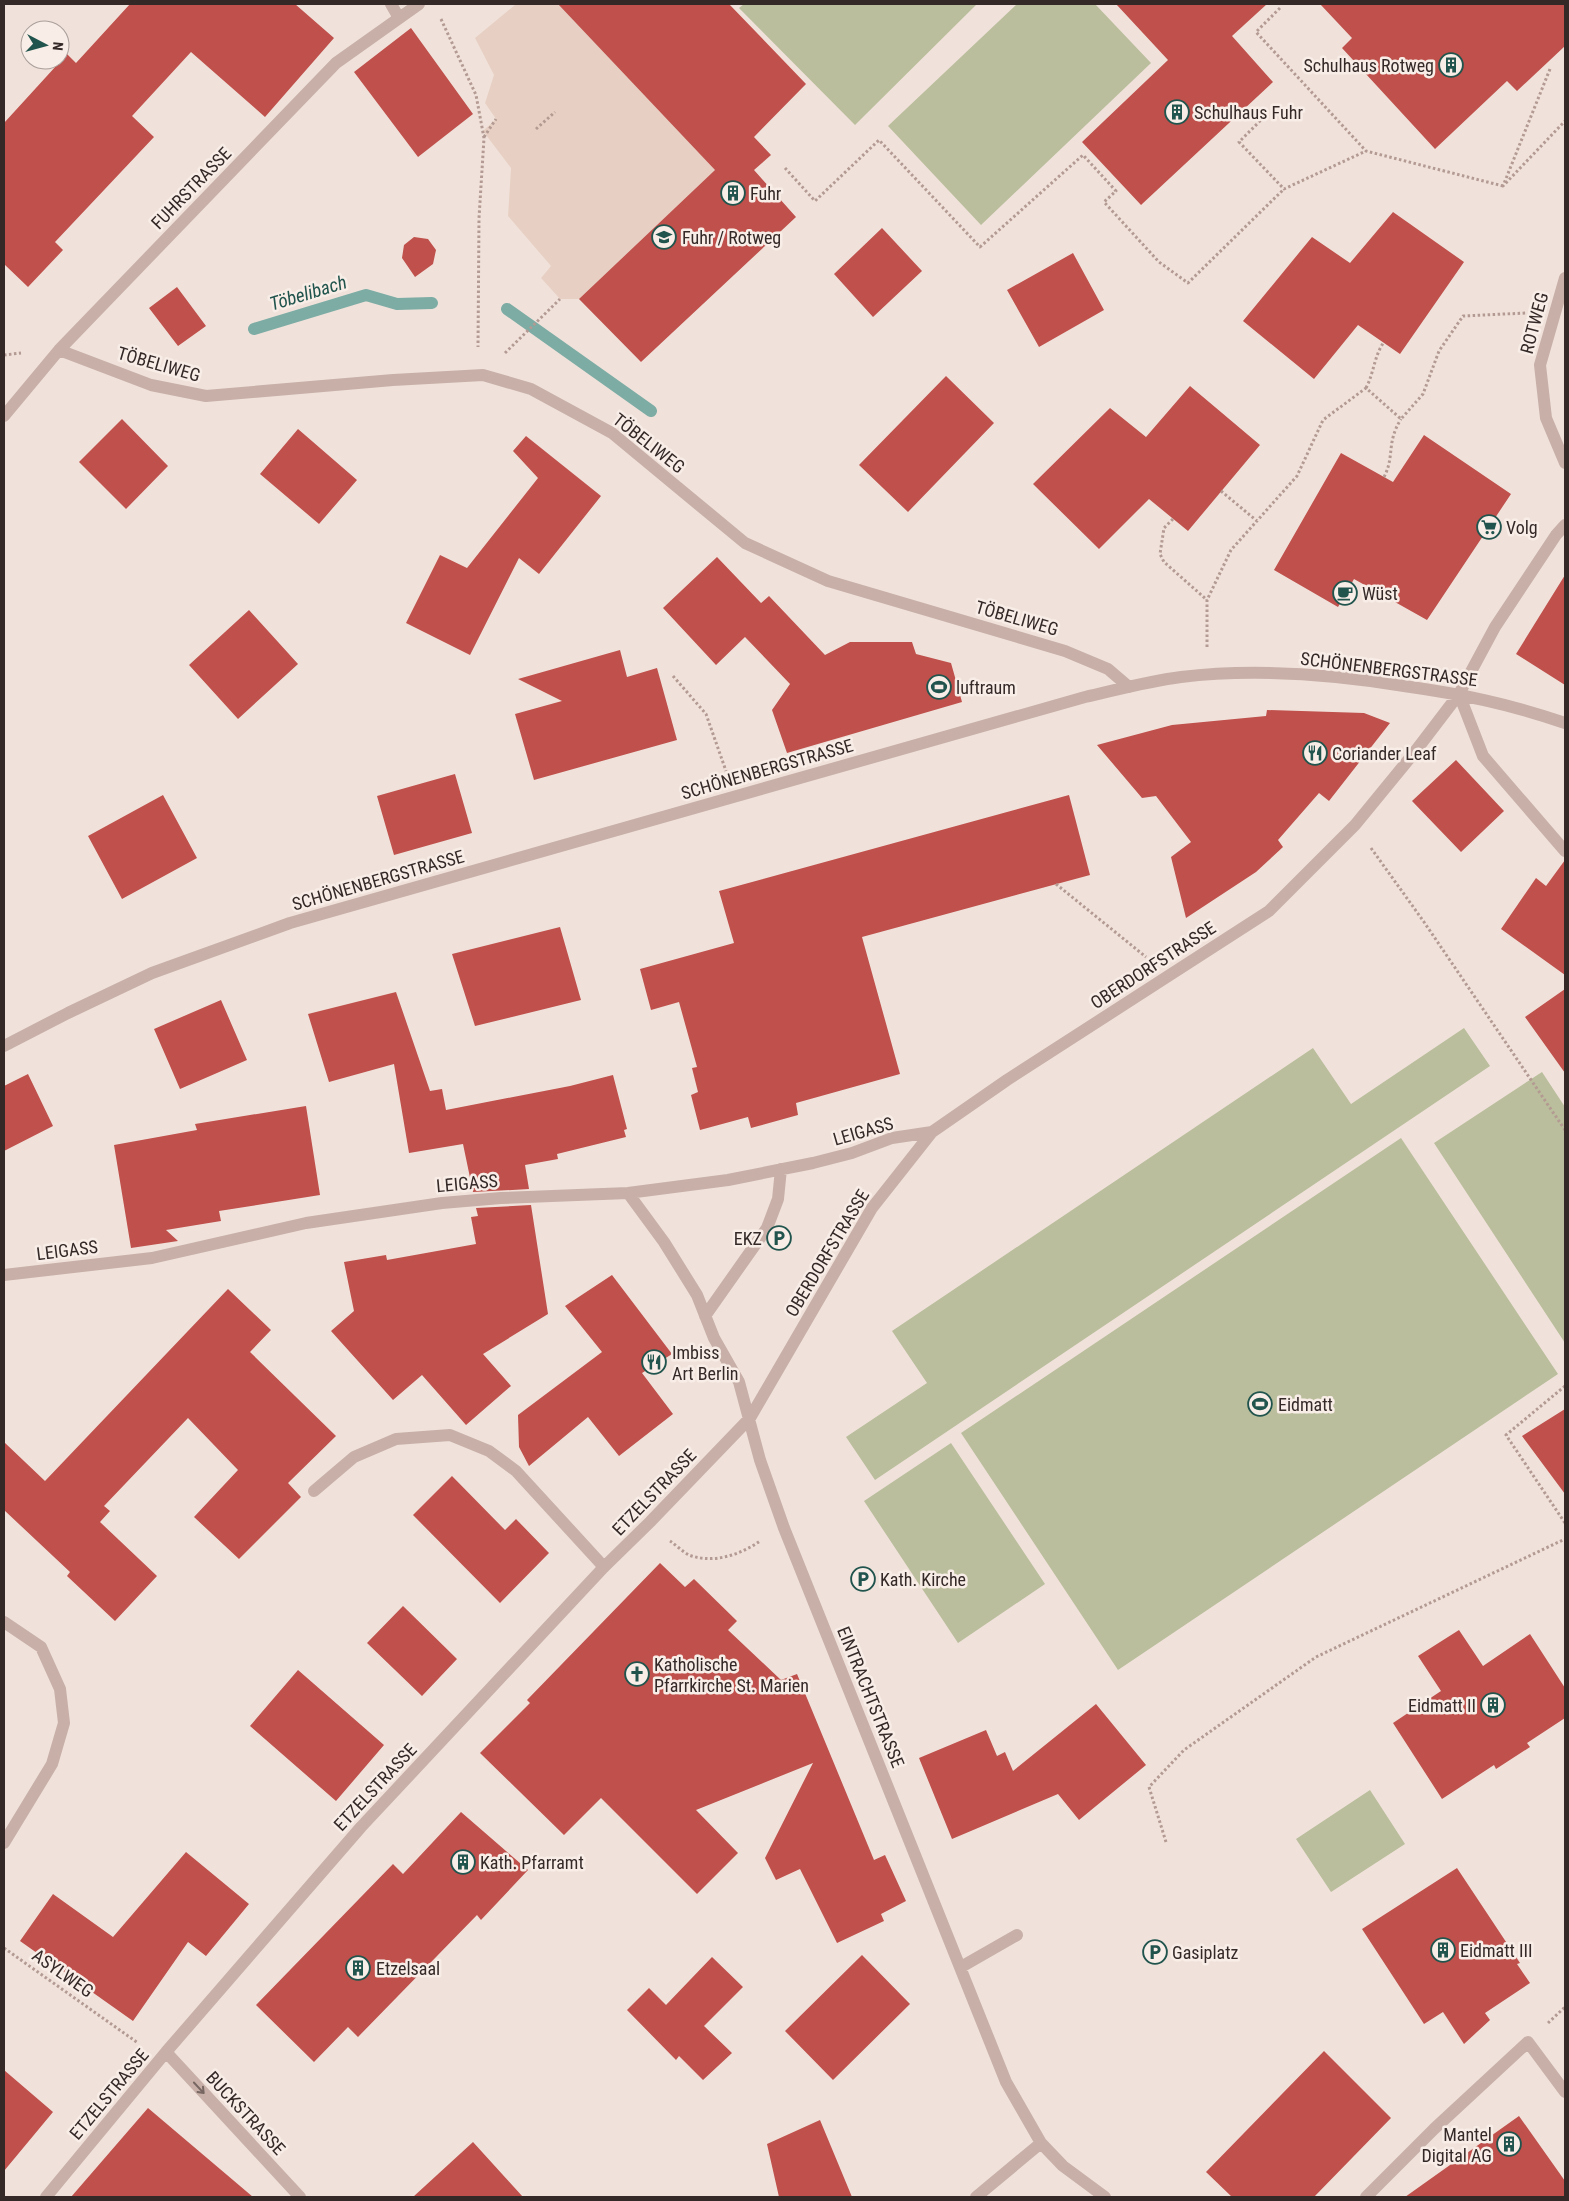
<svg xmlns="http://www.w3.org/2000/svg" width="1569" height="2201" font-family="'Roboto Condensed',sans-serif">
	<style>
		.green { fill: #babe9c }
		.plaza { fill: #e7d0c3 }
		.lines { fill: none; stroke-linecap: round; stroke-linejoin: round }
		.stream { stroke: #7caca4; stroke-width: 12 }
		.building { fill: #bf504b }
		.path { stroke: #b39a92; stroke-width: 3; stroke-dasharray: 2.5 2.5; stroke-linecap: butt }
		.minor { stroke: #c8b0a8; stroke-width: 12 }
		.oneway { stroke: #776662 }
		.labels { text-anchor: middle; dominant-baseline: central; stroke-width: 5; stroke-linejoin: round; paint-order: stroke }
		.poi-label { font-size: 18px; fill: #352928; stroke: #f8ede7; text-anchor: start }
		.street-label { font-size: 18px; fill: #352928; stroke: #f8ede7 }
		.water-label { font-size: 19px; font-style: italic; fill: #20544d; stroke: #f8ede7 }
	</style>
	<rect width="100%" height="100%" fill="#f0e2db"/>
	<path class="green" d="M 744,4 L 977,4 L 855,125 L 739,8 Z
		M 1017,4 L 1095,4 L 1151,63 L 981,225 L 888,126 Z
		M 1464,1028 L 1490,1066 L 875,1480 L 846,1437 L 927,1383 L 892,1331 L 1313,1048 L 1351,1104 Z
		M 1542,1072 L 1565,1107 L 1565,1343 L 1434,1143 Z
		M 1401,1138 L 1558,1374 L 1118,1670 L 961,1433 Z
		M 951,1443 L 1045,1584 L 958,1643 L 864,1501 Z
		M 1370,1790 L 1405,1844 L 1331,1892 L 1296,1839 Z"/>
	<path class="plaza" d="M 516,4 L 576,4 L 567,13 L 715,170 L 579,299 L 560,299 L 541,278 L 551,266 L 508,216 L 511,168 L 483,131 L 496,119 L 485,103 L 494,75 L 475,38 Z"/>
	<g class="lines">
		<path class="stream" d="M 507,309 L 651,411
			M 254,329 L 366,295 L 397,304 L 432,303"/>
	</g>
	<path class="building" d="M 130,4 L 295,4 L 334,38 L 265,117 L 191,52 L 132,116 L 154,137 L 55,242 L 63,250 L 28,287 L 4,264 L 4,123 L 67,54 L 76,63 Z
		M 558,4 L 729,4 L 806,84 L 754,137 L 771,155 L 754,170 L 796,217 L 641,362 L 579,299 L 715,170 Z
		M 1116,4 L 1267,4 L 1232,36 L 1273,82 L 1141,205 L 1082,142 L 1168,60 Z
		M 1320,4 L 1565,4 L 1565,46 L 1517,91 L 1507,81 L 1435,149 L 1342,48 L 1352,38 Z
		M 411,28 L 473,114 L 418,157 L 354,72 Z
		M 1393,212 L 1464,262 L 1400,354 L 1358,325 L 1314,379 L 1243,321 L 1312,237 L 1350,263 Z
		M 882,228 L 922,271 L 873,317 L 834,274 Z
		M 414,237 L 428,239 L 436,250 L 433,264 L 415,277 L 402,258 L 404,245 Z
		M 1073,253 L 1104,310 L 1039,347 L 1007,290 Z
		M 177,287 L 206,326 L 178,346 L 149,308 Z
		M 946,376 L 994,423 L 908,512 L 859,465 Z
		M 1190,386 L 1260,445 L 1188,531 L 1149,499 L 1099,549 L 1033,484 L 1110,408 L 1146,437 Z
		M 122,419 L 168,466 L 126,509 L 79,462 Z
		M 298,429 L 357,480 L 319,524 L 260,474 Z
		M 1424,435 L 1511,494 L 1427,620 L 1354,579 L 1338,607 L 1274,570 L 1341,453 L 1393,482 Z
		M 526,436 L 601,496 L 539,574 L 519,558 L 470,655 L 406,623 L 440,555 L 467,568 L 538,478 L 513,451 Z
		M 717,557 L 761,603 L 769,596 L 825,655 L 850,642 L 912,642 L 916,654 L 951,663 L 962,702 L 787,753 L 772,710 L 790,684 L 745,637 L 716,665 L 663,608 Z
		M 1565,575 L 1565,685 L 1516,654 Z
		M 249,610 L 298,664 L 238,719 L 189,665 Z
		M 620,650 L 627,677 L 657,668 L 677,740 L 534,780 L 515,714 L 562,701 L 518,679 Z
		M 1267,710 L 1364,713 L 1390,723 L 1329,801 L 1319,793 L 1278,840 L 1283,847 L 1256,872 L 1186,918 L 1171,857 L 1191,842 L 1156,796 L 1142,798 L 1097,745 L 1172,725 L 1266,716 Z
		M 1456,760 L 1504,811 L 1461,852 L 1412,801 Z
		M 455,774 L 472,833 L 394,855 L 377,796 Z
		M 163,795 L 197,858 L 122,899 L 88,836 Z
		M 1069,795 L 1090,875 L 862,937 L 900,1074 L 796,1103 L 798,1115 L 751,1128 L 748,1117 L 700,1130 L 691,1095 L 698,1092 L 692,1068 L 697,1067 L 679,1002 L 651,1010 L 640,969 L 734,943 L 719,891 Z
		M 1565,860 L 1565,975 L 1501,929 L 1536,878 L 1546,886 Z
		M 560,927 L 581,1000 L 475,1026 L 452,954 Z
		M 1565,989 L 1565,1073 L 1525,1017 Z
		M 396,992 L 430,1091 L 442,1089 L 446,1110 L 570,1086 L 613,1075 L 627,1129 L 624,1130 L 626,1137 L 557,1154 L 558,1159 L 525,1165 L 529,1189 L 473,1192 L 463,1144 L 409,1153 L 394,1064 L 329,1082 L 308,1014 Z
		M 221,1000 L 247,1060 L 180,1089 L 154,1029 Z
		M 28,1074 L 53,1126 L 4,1151 L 4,1086 Z
		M 306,1106 L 320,1195 L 219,1211 L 221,1221 L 166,1230 L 178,1241 L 131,1248 L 114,1145 L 197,1130 L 195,1124 Z
		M 531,1205 L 548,1314 L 483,1354 L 511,1386 L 466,1425 L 422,1375 L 393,1400 L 331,1331 L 354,1311 L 344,1262 L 386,1255 L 387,1260 L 476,1244 L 471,1217 L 478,1216 L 476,1208 Z
		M 612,1275 L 672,1354 L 642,1373 L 673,1414 L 619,1456 L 588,1417 L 529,1466 L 519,1447 L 518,1415 L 602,1352 L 565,1306 Z
		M 228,1289 L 271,1330 L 250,1352 L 336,1436 L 288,1483 L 301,1497 L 239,1559 L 194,1517 L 238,1470 L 188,1418 L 104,1506 L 110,1511 L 100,1522 L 157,1576 L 115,1621 L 67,1576 L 70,1572 L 4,1510 L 4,1442 L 45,1481 Z
		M 1565,1409 L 1565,1494 L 1522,1436 Z
		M 452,1476 L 505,1530 L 516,1519 L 549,1553 L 500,1603 L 413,1515 Z
		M 660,1563 L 685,1587 L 694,1579 L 737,1621 L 728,1630 L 781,1680 L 797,1674 L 874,1860 L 885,1855 L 906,1901 L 881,1914 L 884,1921 L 837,1943 L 800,1869 L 776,1880 L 765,1858 L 813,1763 L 696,1810 L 738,1853 L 697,1894 L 601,1798 L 564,1835 L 480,1753 L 530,1703 L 527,1700 Z
		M 403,1606 L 457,1659 L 422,1696 L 367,1643 Z
		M 1459,1630 L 1483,1666 L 1530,1634 L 1565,1688 L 1565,1718 L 1527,1743 L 1530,1747 L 1496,1769 L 1494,1765 L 1442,1799 L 1393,1723 L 1441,1691 L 1418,1656 Z
		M 298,1670 L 384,1745 L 336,1801 L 250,1726 Z
		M 1096,1704 L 1146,1765 L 1079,1820 L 1058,1794 L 952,1839 L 919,1758 L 986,1730 L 997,1756 L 1005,1752 L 1013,1771 Z
		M 461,1812 L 528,1870 L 481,1920 L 477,1915 L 358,2037 L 348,2027 L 314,2062 L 256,2005 L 393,1864 L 403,1874 Z
		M 186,1852 L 249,1904 L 206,1956 L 188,1942 L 133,2021 L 20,1941 L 53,1894 L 113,1937 Z
		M 1457,1868 L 1520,1963 L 1517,1964 L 1530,1983 L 1485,2013 L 1490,2020 L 1464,2044 L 1443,2012 L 1424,2024 L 1362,1929 Z
		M 862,1955 L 910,2004 L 833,2080 L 785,2031 Z
		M 712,1957 L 743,1987 L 704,2026 L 732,2053 L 703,2080 L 679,2056 L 676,2060 L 627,2010 L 649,1988 L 666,2005 Z
		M 1324,2051 L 1391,2118 L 1314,2197 L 1232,2197 L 1206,2172 Z
		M 4,2070 L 53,2112 L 4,2171 Z
		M 148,2108 L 253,2197 L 71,2197 Z
		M 1519,2116 L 1565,2181 L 1565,2197 L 1405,2197 Z
		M 820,2120 L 852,2197 L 779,2197 L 767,2144 Z
		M 473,2142 L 523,2197 L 413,2197 Z"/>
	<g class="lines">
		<path class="path" d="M 1280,8 L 1256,32 L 1366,151 L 1503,186
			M 441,19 L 476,95 L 484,138 L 479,218 L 478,347
			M 1550,69 L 1503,186 L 1565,121
			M 1264,117 L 1239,142 L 1284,189 L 1366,151
			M 536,129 L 555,112
			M 484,137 L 496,119
			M 785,168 L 815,201 L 879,140 L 980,247 L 1083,155 L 1116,191 L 1104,202 L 1159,262 L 1188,283 L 1284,189
			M 505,353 L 560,299
			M 4,355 L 21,353
			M 1366,388 C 1374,373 1374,356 1384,342
			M 1384,477 C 1395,456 1386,443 1401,419
			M 1221,491 L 1257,521
			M 1173,519 L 1164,528 L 1160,554 L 1164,562 L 1207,600
			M 1207,647 L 1207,600 L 1231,550 L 1297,476 L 1323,420 L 1366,388 L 1401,419 L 1423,394 L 1439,351 L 1463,316 L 1526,313
			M 673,676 L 706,714 L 726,771
			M 1371,848 L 1424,922 L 1565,1130
			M 1056,884 L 1146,957
			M 1565,1386 L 1506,1435 L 1565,1523
			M 670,1541 C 676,1545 683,1552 689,1555 C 713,1564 740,1555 760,1541
			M 1166,1842 L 1149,1787 L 1184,1750 L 1316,1657 L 1565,1539
			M 4,1948 L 138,2043
			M 1548,2023 L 1565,2007"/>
		<path class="minor" d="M 391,4 L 399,18
			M 1565,278 L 1540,365 L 1546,418 L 1565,463
			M 59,350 L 151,385 L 206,396 L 393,380 L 483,375 L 531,389 L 612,433 L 745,543 L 828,581 L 1065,651 L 1108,669 L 1129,687
			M 4,416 L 59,350 L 336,63 L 419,4
			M 1459,694 L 1483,756 L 1565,851
			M 4,1046 L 68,1013 L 152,973 L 290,923 L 1085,697 C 1116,690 1149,681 1181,677 C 1255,668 1330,674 1404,686 C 1461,694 1510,704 1565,723
			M 628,1193 L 664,1242 L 697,1295 L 714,1338 L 739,1382 L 760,1460 L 784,1528 L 1006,2082 L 1041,2143 L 1063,2166 L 1105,2197
			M 4,1275 L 152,1258 L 306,1223 L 442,1203 L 501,1198 L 628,1193 L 728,1180 L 813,1163 L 852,1153 L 892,1138 L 932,1132
			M 705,1316 L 767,1228 L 778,1199 L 781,1169
			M 314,1491 L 354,1457 L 396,1439 L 450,1435 L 489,1451 L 516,1471 L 604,1567
			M 4,1622 L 41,1647 L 60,1689 L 64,1723 L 52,1764 L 4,1843
			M 961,1967 L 1017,1935
			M 166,2052 L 300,2197
			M 46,2197 L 166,2052 L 361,1827 L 604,1567 L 650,1522 L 750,1418 L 872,1208 L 932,1132 L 1007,1080 L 1269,911 L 1355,825 L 1414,753 L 1459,694 L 1495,627 L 1556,535 L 1565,525
			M 976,2197 L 1041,2143
			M 1366,2197 L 1434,2129 L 1528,2042 L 1565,2092"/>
	</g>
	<defs><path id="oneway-shaft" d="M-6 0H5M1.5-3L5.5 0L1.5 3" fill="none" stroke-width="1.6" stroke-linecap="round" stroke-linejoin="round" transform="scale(1.25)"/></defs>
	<use class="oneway" href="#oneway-shaft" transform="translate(199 2088) rotate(47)"/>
	<defs>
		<g id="building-ring" transform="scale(1.25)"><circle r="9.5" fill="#f8ede7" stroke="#20544d" stroke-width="1.5"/><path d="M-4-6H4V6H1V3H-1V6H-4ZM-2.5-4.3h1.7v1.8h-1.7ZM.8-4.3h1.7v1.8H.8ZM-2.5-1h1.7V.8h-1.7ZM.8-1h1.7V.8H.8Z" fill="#20544d"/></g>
		<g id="school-ring" transform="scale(1.25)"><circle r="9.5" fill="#f8ede7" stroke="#20544d" stroke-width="1.5"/><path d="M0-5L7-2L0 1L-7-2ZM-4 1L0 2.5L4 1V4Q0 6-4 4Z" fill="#20544d"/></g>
		<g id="supermarket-ring" transform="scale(1.25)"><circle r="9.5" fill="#f8ede7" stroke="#20544d" stroke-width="1.5"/><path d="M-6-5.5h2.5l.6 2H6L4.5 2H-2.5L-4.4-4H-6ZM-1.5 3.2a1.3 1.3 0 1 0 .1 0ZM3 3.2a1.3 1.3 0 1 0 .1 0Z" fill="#20544d"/></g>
		<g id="cafe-ring" transform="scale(1.25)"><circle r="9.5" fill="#f8ede7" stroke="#20544d" stroke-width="1.5"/><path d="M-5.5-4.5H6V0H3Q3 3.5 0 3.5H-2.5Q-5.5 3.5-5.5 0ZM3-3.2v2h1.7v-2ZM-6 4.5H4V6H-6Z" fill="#20544d"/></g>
		<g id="stadium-ring" transform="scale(1.25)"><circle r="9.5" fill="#f8ede7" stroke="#20544d" stroke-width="1.5"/><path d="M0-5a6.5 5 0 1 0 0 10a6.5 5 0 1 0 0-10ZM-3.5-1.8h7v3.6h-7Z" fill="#20544d"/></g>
		<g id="restaurant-ring" transform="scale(1.25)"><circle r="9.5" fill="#f8ede7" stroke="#20544d" stroke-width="1.5"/><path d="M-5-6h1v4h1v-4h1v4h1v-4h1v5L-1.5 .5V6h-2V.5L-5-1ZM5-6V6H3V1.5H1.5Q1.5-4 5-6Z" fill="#20544d"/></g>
		<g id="parking-ring" transform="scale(1.25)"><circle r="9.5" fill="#f8ede7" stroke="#20544d" stroke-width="1.5"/><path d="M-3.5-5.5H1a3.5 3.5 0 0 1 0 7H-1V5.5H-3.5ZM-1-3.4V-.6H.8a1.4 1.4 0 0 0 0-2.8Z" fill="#20544d"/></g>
		<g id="church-ring" transform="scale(1.25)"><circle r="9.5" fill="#f8ede7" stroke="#20544d" stroke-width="1.5"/><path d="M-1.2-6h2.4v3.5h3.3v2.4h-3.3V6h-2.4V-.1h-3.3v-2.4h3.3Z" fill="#20544d"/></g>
	</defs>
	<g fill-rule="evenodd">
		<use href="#building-ring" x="1451" y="65"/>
		<use href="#building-ring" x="1177" y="112"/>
		<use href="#building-ring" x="733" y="193"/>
		<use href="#school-ring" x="664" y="237"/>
		<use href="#supermarket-ring" x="1489" y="527"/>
		<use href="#cafe-ring" x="1345" y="593"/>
		<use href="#stadium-ring" x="939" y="687"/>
		<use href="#restaurant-ring" x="1315" y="753"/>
		<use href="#parking-ring" x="779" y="1238"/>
		<use href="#restaurant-ring" x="654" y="1362"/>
		<use href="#stadium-ring" x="1260" y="1404"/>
		<use href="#parking-ring" x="863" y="1579"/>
		<use href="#church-ring" x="637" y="1674"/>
		<use href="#building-ring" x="1493" y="1705"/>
		<use href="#building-ring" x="463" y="1862"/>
		<use href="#building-ring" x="1443" y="1950"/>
		<use href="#parking-ring" x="1155" y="1952"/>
		<use href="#building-ring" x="358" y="1968"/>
		<use href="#building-ring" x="1509" y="2144"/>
	</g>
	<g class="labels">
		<g class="poi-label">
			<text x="1434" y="65" text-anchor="end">Schulhaus Rotweg</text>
			<text x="1194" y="112">Schulhaus Fuhr</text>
			<text x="750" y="193">Fuhr</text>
			<text x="682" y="237">Fuhr / Rotweg</text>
			<text x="1506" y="527">Volg</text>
			<text x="1362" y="593">Wüst</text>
			<text x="956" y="687">luftraum</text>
			<text x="1332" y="753">Coriander Leaf</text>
			<text x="762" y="1238" text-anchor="end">EKZ</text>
			<text x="672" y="1352">Imbiss<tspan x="672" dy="21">Art Berlin</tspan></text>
			<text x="1278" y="1404">Eidmatt</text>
			<text x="880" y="1579">Kath. Kirche</text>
			<text x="654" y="1664">Katholische<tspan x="654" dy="21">Pfarrkirche St. Marien</tspan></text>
			<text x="1476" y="1705" text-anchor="end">Eidmatt II</text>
			<text x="480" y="1862">Kath. Pfarramt</text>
			<text x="1460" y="1950">Eidmatt III</text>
			<text x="1172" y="1952">Gasiplatz</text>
			<text x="376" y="1968">Etzelsaal</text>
			<text x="1492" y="2134" text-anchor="end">Mantel<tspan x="1492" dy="21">Digital AG</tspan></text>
		</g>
		<g class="street-label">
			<text transform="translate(191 188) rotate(-46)">FUHRSTRASSE</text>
			<text transform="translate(1534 323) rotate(-75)">ROTWEG</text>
			<text transform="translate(159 364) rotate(16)">TÖBELIWEG</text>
			<text transform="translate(649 443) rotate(38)">TÖBELIWEG</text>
			<text transform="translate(1017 618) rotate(16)">TÖBELIWEG</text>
			<text transform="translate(1389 669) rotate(7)">SCHÖNENBERGSTRASSE</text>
			<text transform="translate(767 769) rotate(-16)">SCHÖNENBERGSTRASSE</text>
			<text transform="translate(378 880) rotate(-16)">SCHÖNENBERGSTRASSE</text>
			<text transform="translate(1153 965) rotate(-33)">OBERDORFSTRASSE</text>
			<text transform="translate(863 1131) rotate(-16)">LEIGASS</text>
			<text transform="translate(467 1183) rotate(-5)">LEIGASS</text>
			<text transform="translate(67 1250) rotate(-7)">LEIGASS</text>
			<text transform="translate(827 1253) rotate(-59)">OBERDORFSTRASSE</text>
			<text transform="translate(654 1492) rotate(-46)">ETZELSTRASSE</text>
			<text transform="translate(871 1697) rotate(68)">EINTRACHTSTRASSE</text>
			<text transform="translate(375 1787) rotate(-47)">ETZELSTRASSE</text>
			<text transform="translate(63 1973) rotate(35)">ASYLWEG</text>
			<text transform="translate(109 2094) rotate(-50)">ETZELSTRASSE</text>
			<text transform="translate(246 2113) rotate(47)">BUCKSTRASSE</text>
		</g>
		<g class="water-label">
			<text transform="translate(308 293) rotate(-17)">Töbelibach</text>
		</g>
	</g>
	<rect width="1569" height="2201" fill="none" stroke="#352928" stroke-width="10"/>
	<g transform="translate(45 45) rotate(96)"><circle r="24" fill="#f8ede7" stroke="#aa9f9b"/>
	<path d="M0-4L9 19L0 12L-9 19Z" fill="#20544d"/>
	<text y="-8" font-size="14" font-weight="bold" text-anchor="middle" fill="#352928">N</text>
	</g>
</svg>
